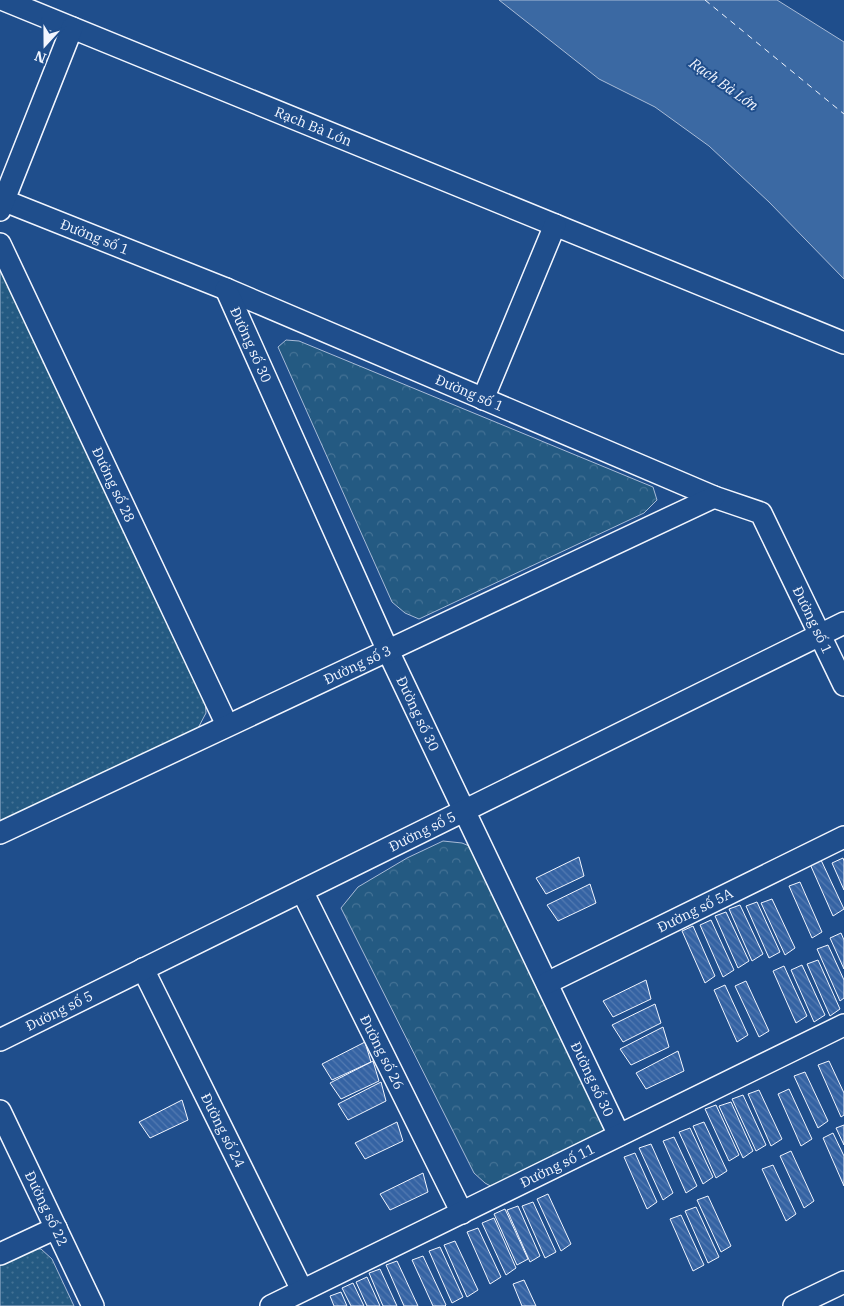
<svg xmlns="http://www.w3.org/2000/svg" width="844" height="1306" font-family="'IBM Plex Serif',serif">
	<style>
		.grass { fill: url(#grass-dots); stroke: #a8bbd7 }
		.park { fill: url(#park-crowns); stroke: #a8bbd7 }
		.water { fill: #3b69a3; stroke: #a8bbd7 }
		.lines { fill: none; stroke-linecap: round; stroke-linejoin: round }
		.ferry { stroke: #f2f6ff; stroke-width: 1; stroke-dasharray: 6 5; stroke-linecap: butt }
		.building { fill: url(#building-back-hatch); stroke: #f2f6ff }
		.minor-casing { stroke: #f2f6ff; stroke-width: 24 }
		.minor { stroke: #1f4e8c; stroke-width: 21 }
		.labels { text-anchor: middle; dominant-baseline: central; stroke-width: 4; stroke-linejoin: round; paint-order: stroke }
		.street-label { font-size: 14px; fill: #f2f6ff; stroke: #1f4e8c }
		.water-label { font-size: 15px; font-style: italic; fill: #f2f6ff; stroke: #1f4e8c }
	</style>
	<defs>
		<pattern id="grass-dots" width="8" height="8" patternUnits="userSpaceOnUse" patternTransform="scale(1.25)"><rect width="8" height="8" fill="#245a82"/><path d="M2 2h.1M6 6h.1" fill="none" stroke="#447295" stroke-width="1.8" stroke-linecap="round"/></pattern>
		<pattern id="park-crowns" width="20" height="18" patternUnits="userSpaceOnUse" patternTransform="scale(1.25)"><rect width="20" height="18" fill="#245a82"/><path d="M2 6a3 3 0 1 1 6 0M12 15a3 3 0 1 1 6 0" fill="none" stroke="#447295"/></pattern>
		<pattern id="building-back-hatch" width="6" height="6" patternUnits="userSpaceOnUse" patternTransform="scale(1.25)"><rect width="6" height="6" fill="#3563a3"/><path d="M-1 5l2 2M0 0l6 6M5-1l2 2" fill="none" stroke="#537ab1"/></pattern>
	</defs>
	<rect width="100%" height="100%" fill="#1f4e8c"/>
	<path class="grass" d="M 0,267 L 205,698 L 206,713 L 197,730 L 0,825 Z
		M 26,1248 L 41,1249 L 52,1259 L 74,1306 L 0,1306 L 0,1261 Z"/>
	<path class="park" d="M 286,340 L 299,341 L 653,487 L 657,500 L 644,513 L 419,619 L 405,613 L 392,602 L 278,347 Z
		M 443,841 L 462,843 L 474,848 L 604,1129 L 595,1139 L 494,1188 L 485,1183 L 474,1173 L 341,908 L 358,887 L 407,858 Z"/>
	<path class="water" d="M 499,0 L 777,0 L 844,42 L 844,279 L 769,202 L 709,146 L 655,107 L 599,79 Z"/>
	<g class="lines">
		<path class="ferry" d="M 705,0 L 844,114"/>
	</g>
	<path class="building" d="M 579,857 L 584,876 L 546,894 L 536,878 Z
		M 843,858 L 844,861 L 844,890 L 832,863 Z
		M 821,860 L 844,909 L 833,916 L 810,864 Z
		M 800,882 L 822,932 L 812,938 L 789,886 Z
		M 590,884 L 596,903 L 558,921 L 547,905 Z
		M 772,899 L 795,948 L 785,955 L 761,903 Z
		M 757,902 L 780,952 L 769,958 L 746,906 Z
		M 740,905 L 763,954 L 752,961 L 729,909 Z
		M 726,912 L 749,961 L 738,968 L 715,916 Z
		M 711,920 L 734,970 L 723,977 L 700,925 Z
		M 693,926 L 715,976 L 705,983 L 682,931 Z
		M 841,933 L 844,940 L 844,969 L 830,938 Z
		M 828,945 L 844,980 L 844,998 L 840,1001 L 817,949 Z
		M 818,960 L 840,1009 L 830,1016 L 807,964 Z
		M 802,965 L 825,1015 L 814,1022 L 791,970 Z
		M 784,966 L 807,1016 L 796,1023 L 773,971 Z
		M 646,980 L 651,999 L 613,1017 L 603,1001 Z
		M 746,981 L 769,1031 L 759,1037 L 735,986 Z
		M 725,985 L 748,1035 L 737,1042 L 714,990 Z
		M 655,1004 L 661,1023 L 623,1042 L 612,1025 Z
		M 663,1027 L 669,1047 L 631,1065 L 620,1049 Z
		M 365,1042 L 371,1062 L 332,1080 L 322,1064 Z
		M 678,1051 L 684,1071 L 646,1089 L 636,1073 Z
		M 373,1061 L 379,1081 L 341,1099 L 330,1083 Z
		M 829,1061 L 844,1093 L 844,1115 L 841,1117 L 818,1065 Z
		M 805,1072 L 828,1121 L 818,1128 L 794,1076 Z
		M 381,1082 L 386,1101 L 348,1120 L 338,1104 Z
		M 789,1089 L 812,1139 L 801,1146 L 778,1094 Z
		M 759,1090 L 782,1139 L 771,1146 L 748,1094 Z
		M 743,1095 L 766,1145 L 756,1151 L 732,1099 Z
		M 182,1100 L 188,1120 L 150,1138 L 139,1122 Z
		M 731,1102 L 753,1151 L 743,1158 L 719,1106 Z
		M 716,1105 L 739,1155 L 729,1161 L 705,1109 Z
		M 397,1122 L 403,1141 L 365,1159 L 355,1143 Z
		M 704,1122 L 727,1171 L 716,1178 L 693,1126 Z
		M 844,1125 L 844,1145 L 836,1128 Z
		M 690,1128 L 713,1177 L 703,1184 L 679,1132 Z
		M 833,1133 L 844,1156 L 844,1186 L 823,1138 Z
		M 674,1137 L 697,1186 L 686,1193 L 663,1141 Z
		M 651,1144 L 673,1193 L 663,1200 L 639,1148 Z
		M 791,1151 L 814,1201 L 804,1208 L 780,1156 Z
		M 635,1153 L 657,1202 L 647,1209 L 624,1157 Z
		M 773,1165 L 796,1214 L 786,1221 L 762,1169 Z
		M 423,1173 L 428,1192 L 390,1210 L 380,1194 Z
		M 548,1194 L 571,1244 L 561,1251 L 537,1199 Z
		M 708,1196 L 731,1246 L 721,1252 L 697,1200 Z
		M 533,1202 L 556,1252 L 545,1258 L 522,1206 Z
		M 518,1206 L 540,1256 L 530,1262 L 507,1210 Z
		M 696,1207 L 719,1257 L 708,1263 L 685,1211 Z
		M 505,1209 L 528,1259 L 517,1265 L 494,1214 Z
		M 681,1215 L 704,1265 L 693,1271 L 670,1219 Z
		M 494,1218 L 516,1268 L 506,1275 L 482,1223 Z
		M 478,1228 L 501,1277 L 490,1284 L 467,1232 Z
		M 455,1241 L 478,1290 L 467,1297 L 444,1245 Z
		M 440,1247 L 463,1297 L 452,1303 L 429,1251 Z
		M 423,1256 L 446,1305 L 445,1306 L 433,1306 L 412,1260 Z
		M 397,1261 L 418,1306 L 404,1306 L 386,1265 Z
		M 380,1269 L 397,1306 L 383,1306 L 369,1273 Z
		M 367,1277 L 380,1306 L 367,1306 L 356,1282 Z
		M 524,1280 L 536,1306 L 522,1306 L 513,1284 Z
		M 353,1283 L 364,1306 L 351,1306 L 342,1288 Z
		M 341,1292 L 347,1306 L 334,1306 L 330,1296 Z"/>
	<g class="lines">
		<g class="minor-casing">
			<g id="minor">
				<path id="s1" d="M 4,0 L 844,343"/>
				<path id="s2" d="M 0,199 L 226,289 L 714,497 L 761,513 L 844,685"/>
				<path d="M 0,210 L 72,28"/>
				<path id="s3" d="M 0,244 L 227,725"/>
				<path id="s4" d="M 226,289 L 388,651 L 619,1135"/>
				<path d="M 483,399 L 555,225"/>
				<path id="s5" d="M 0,833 L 714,497"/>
				<path id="s6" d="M 302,891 L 462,1213"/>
				<path id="s7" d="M 143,969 L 302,1290"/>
				<path id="s8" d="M 547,983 L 844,837"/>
				<path id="s9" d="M 0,1040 L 844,623"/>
				<path id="s10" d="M 0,1111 L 93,1306"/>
				<path d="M 0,1254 L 56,1228"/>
				<path id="s11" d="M 271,1306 L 844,1025"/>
				<path d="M 794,1306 L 844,1282"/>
			</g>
		</g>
		<use href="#minor" class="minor"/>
	</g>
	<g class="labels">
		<g class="street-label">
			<text stroke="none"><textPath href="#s1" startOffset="334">Rạch Bà Lớn</textPath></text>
			<text stroke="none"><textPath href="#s2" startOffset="102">Đường số 1</textPath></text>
			<text stroke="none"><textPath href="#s4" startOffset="61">Đường số 30</textPath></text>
			<text stroke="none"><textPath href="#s2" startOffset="508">Đường số 1</textPath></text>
			<text stroke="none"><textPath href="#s3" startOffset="266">Đường số 28</textPath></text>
			<text stroke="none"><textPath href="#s2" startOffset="942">Đường số 1</textPath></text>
			<text stroke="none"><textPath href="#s5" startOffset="395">Đường số 3</textPath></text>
			<text stroke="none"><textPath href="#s4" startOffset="466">Đường số 30</textPath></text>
			<text stroke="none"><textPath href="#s9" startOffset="471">Đường số 5</textPath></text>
			<text stroke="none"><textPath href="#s8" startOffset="165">Đường số 5A</textPath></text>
			<text stroke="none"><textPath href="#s9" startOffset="66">Đường số 5</textPath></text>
			<text stroke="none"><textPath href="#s6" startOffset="180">Đường số 26</textPath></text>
			<text stroke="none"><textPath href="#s4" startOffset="871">Đường số 30</textPath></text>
			<text stroke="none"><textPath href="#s7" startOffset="180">Đường số 24</textPath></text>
			<text stroke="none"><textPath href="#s11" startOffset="319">Đường số 11</textPath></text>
			<text stroke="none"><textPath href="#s10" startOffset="108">Đường số 22</textPath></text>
		</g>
		<g class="water-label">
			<text transform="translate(724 84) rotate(35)">Rạch Bà Lớn</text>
		</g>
	</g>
	<g transform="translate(45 45) rotate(201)" stroke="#1f4e8c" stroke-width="4" paint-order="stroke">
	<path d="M0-4L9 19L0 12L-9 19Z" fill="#f2f6ff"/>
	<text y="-8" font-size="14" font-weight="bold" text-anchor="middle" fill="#f2f6ff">N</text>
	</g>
</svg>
